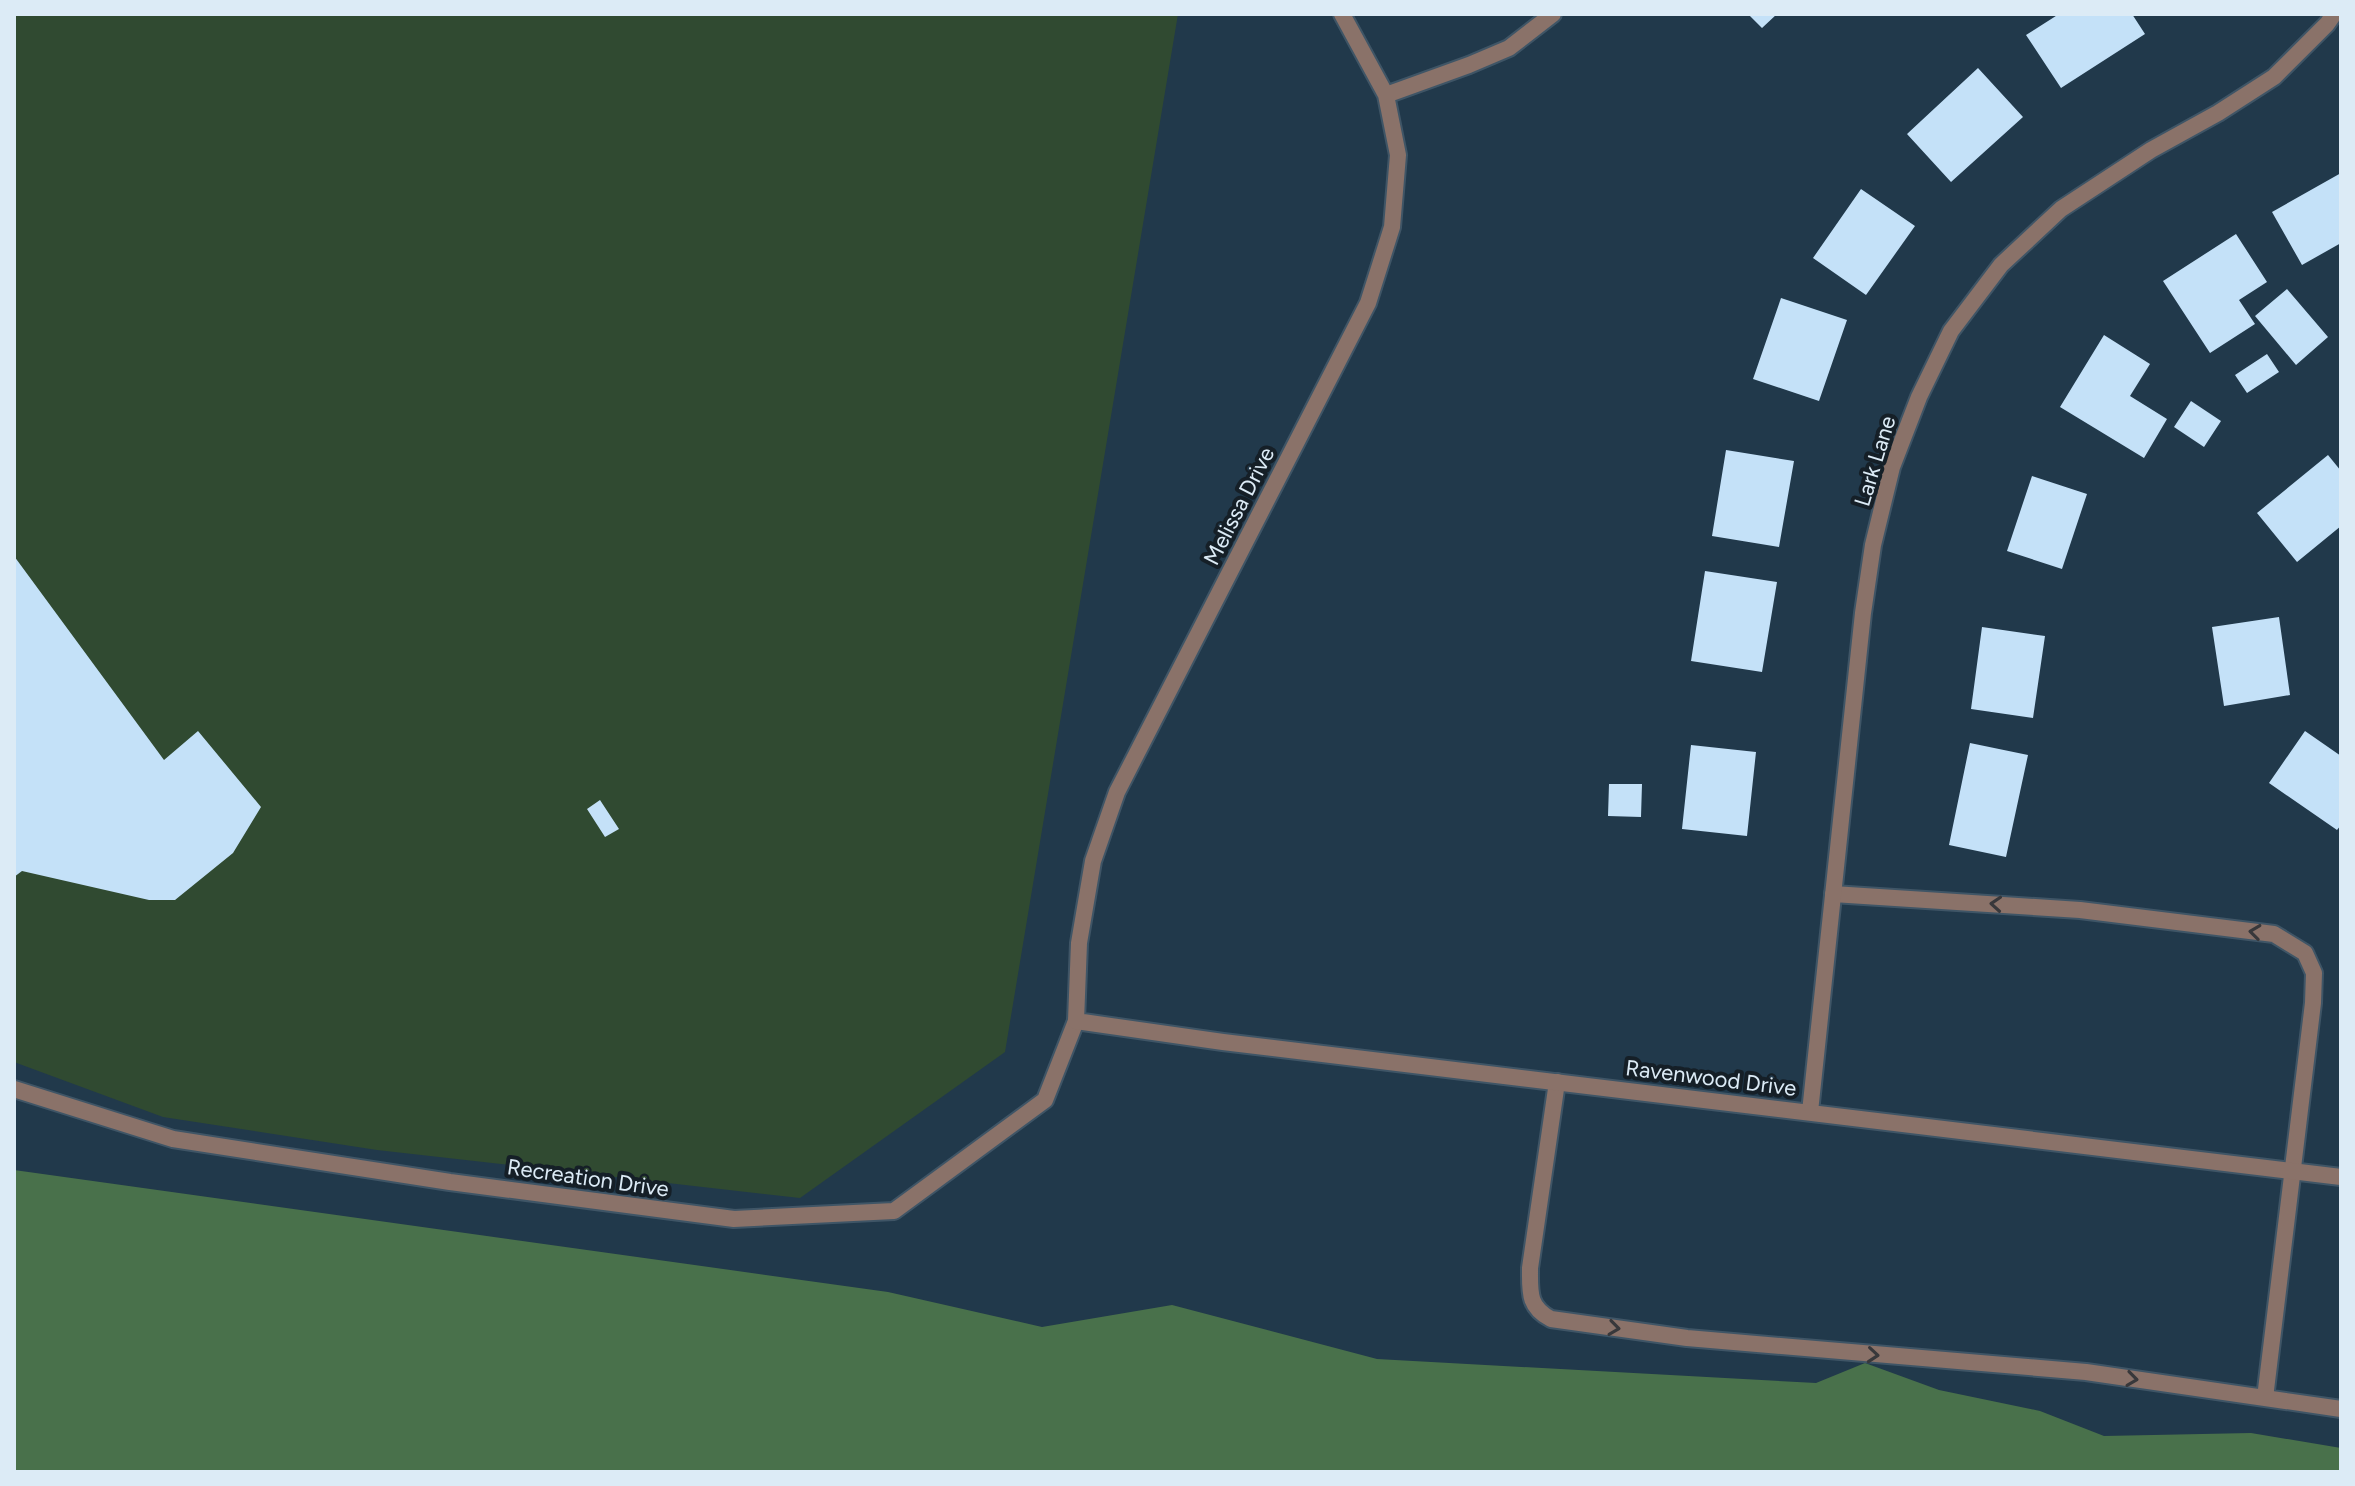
<svg xmlns="http://www.w3.org/2000/svg" width="2355" height="1486" font-family="Figtree,sans-serif">
	<style>
		.green { fill: #304a31 }
		.forest { fill: #49714b }
		.building { fill: #c4e1f8 }
		.lines { fill: none; stroke-linecap: round; stroke-linejoin: round }
		.lane-casing { stroke: #3f5566; stroke-width: 20 }
		.street-casing { stroke: #3f5566; stroke-width: 20 }
		.lane { stroke: #8a7269; stroke-width: 16 }
		.street { stroke: #8a7269; stroke-width: 16 }
		.oneway { stroke: #38383b }
		.labels { text-anchor: middle; dominant-baseline: central; stroke-width: 8; stroke-linejoin: round; paint-order: stroke }
		.street-label { font-size: 22px; fill: #dcebf6; stroke: #151f27 }
	</style>
	<rect width="100%" height="100%" fill="#21394b"/>
	<path class="green" d="M 14,14 L 1178,14 L 1005,1052 L 800,1198 L 377,1150 L 163,1117 L 14,1062 Z"/>
	<path class="forest" d="M 14,1170 L 888,1292 L 1042,1327 L 1172,1305 L 1377,1359 L 1816,1383 L 1865,1363 L 1939,1390 L 2040,1411 L 2104,1436 L 2251,1433 L 2341,1448 L 2341,1472 L 14,1472 Z"/>
	<path class="building" d="M 1748,14 L 1777,14 L 1762,28 Z
		M 2059,14 L 2132,14 L 2145,34 L 2061,88 L 2026,35 Z
		M 1978,68 L 2023,117 L 1951,182 L 1907,134 Z
		M 2341,173 L 2341,243 L 2302,265 L 2272,212 Z
		M 1861,189 L 1915,226 L 1866,295 L 1813,258 Z
		M 2236,234 L 2267,282 L 2239,300 L 2255,324 L 2210,353 L 2163,281 Z
		M 2287,289 L 2328,337 L 2296,365 L 2255,316 Z
		M 1781,298 L 1847,320 L 1819,401 L 1753,379 Z
		M 2104,335 L 2150,364 L 2130,396 L 2167,419 L 2144,458 L 2060,407 Z
		M 2267,354 L 2279,372 L 2247,393 L 2235,375 Z
		M 2191,401 L 2221,421 L 2204,447 L 2174,427 Z
		M 1726,450 L 1794,461 L 1779,547 L 1712,536 Z
		M 2328,455 L 2341,471 L 2341,526 L 2297,562 L 2257,513 Z
		M 2032,476 L 2087,494 L 2062,569 L 2007,551 Z
		M 14,556 L 164,760 L 198,731 L 261,807 L 233,853 L 175,900 L 149,900 L 22,871 L 14,877 Z
		M 1705,571 L 1777,582 L 1762,672 L 1691,661 Z
		M 2279,617 L 2290,695 L 2224,706 L 2212,627 Z
		M 1982,627 L 2045,636 L 2033,718 L 1971,709 Z
		M 2305,731 L 2341,756 L 2341,825 L 2337,830 L 2269,783 Z
		M 1970,743 L 2028,755 L 2006,857 L 1949,845 Z
		M 1691,745 L 1756,752 L 1747,836 L 1682,829 Z
		M 1609,784 L 1642,784 L 1641,817 L 1608,816 Z
		M 600,800 L 619,829 L 605,837 L 587,809 Z"/>
	<g class="lines">
		<g class="lane-casing">
			<path id="lane" d="M 1833,894 L 2080,910 L 2274,934 L 2305,953 L 2314,973 L 2313,1003 L 2265,1398
				M 1557,1082 L 1530,1268 C 1530,1292 1528,1307 1551,1319 L 1687,1338 L 2086,1372 L 2341,1409
				M 14,1089 L 173,1139 L 450,1182 L 734,1219 L 894,1211 L 1045,1100 L 1076,1021"/>
		</g>
		<g class="street-casing">
			<path id="street" d="M 1342,14 L 1386,95 L 1398,155 L 1392,227 L 1368,303 L 1117,792 L 1093,861 L 1079,943 L 1076,1021 L 1223,1042 L 2341,1177
				M 1386,95 L 1469,65 L 1509,48 L 1553,14
				M 1810,1112 L 1863,613 L 1873,545 L 1892,467 L 1919,397 L 1951,331 L 2001,265 L 2061,209 L 2151,150 L 2218,113 L 2274,77 L 2327,24 L 2334,14"/>
		</g>
		<use href="#lane" class="lane"/>
		<use href="#street" class="street"/>
	</g>
	<defs><path id="oneway-chevron" d="M-2-3.5L2.5 0L-2 3.5" fill="none" stroke-width="1.6" stroke-linecap="round" stroke-linejoin="round" transform="scale(2)"/></defs>
	<g class="oneway">
		<use href="#oneway-chevron" transform="translate(1996 904) rotate(-176)"/>
		<use href="#oneway-chevron" transform="translate(2255 932) rotate(-173)"/>
		<use href="#oneway-chevron" transform="translate(1614 1328) rotate(8)"/>
		<use href="#oneway-chevron" transform="translate(1873 1355) rotate(5)"/>
		<use href="#oneway-chevron" transform="translate(2132 1379) rotate(8)"/>
	</g>
	<g class="labels">
		<g class="street-label">
			<text transform="translate(1875 461) rotate(-73)">Lark Lane</text>
			<text transform="translate(1239 506) rotate(-63)">Melissa Drive</text>
			<text transform="translate(1711 1078) rotate(7)">Ravenwood Drive</text>
			<text transform="translate(588 1178) rotate(8)">Recreation Drive</text>
		</g>
	</g>
	<rect width="2355" height="1486" fill="none" stroke="#dcebf6" stroke-width="32"/>
</svg>
